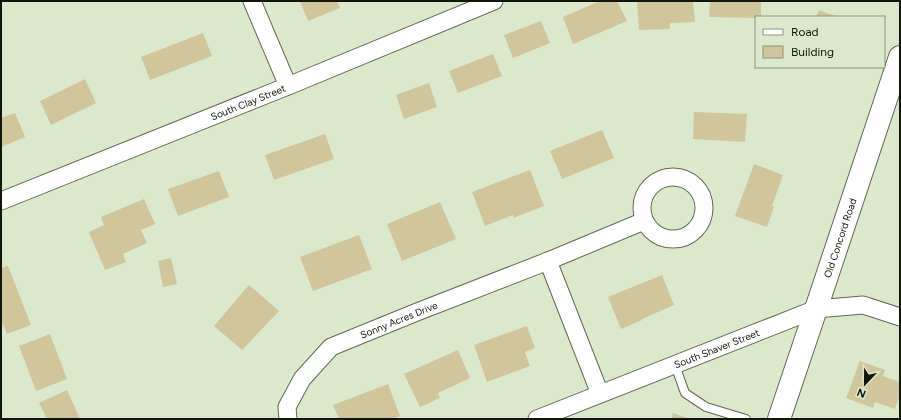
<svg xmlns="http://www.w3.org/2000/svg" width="901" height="420" font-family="Figtree,sans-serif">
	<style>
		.building { fill: #d1c59c }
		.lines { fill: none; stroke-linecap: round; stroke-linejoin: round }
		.service-casing { stroke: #606a51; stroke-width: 10 }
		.minor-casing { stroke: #606a51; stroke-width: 19 }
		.secondary-casing { stroke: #606a51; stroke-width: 24 }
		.service { stroke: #fff; stroke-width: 8 }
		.minor { stroke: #fff; stroke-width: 17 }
		.secondary { stroke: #fff; stroke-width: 22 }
		.labels { text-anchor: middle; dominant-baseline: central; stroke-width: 3.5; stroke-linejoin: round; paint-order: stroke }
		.street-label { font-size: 10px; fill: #11150a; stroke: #dce8cb }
	</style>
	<rect width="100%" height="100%" fill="#dce8cb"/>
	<path class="building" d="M 300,1 L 337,1 L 340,8 L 308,21 Z
		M 600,1 L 617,1 L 627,21 L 573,44 L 563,17 Z
		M 637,1 L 693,1 L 695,22 L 670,23 L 670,29 L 639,30 Z
		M 710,1 L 761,1 L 761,17 L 756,17 L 756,18 L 709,17 Z
		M 819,10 L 838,17 L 816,17 Z
		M 541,21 L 550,43 L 513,58 L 504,35 Z
		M 203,33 L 212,56 L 150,80 L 141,57 Z
		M 493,54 L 502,76 L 458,93 L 449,71 Z
		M 85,79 L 96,103 L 51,125 L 40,101 Z
		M 429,83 L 437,107 L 404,119 L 396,95 Z
		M 694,112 L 747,114 L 745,142 L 693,139 Z
		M 15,113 L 25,137 L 1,147 L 1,118 Z
		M 602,130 L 614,158 L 562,179 L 550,151 Z
		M 325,134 L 334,159 L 274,180 L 265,155 Z
		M 754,164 L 783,175 L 772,206 L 774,207 L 767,227 L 735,216 Z
		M 530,170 L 544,206 L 513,218 L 513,215 L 485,226 L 472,192 Z
		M 219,171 L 229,197 L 178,216 L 168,189 Z
		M 144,199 L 155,224 L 141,230 L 147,243 L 123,254 L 126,262 L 105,270 L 89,232 L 104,225 L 101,217 Z
		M 440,202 L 456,239 L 402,261 L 387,224 Z
		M 359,235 L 372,269 L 313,291 L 300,257 Z
		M 171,258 L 177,284 L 163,287 L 158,261 Z
		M 8,266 L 31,325 L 7,334 L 1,320 L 1,268 Z
		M 662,275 L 674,305 L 642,319 L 642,320 L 621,329 L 608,297 Z
		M 249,285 L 279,311 L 242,350 L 214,326 Z
		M 527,326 L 535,348 L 525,352 L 530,366 L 487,382 L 474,345 Z
		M 50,334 L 67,379 L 36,391 L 19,346 Z
		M 458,350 L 470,378 L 438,393 L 440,398 L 420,407 L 404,374 Z
		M 860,361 L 885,370 L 883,376 L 900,382 L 900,395 L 895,409 L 875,402 L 873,408 L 846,398 Z
		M 388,384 L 400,416 L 392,419 L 339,419 L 333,405 Z
		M 67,390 L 80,419 L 47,419 L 39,403 Z
		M 673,413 L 689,419 L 671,419 Z"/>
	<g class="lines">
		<g class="service-casing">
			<path id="service" d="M 675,365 L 685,393 L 706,407 L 746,419"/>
		</g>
		<g class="minor-casing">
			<g id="minor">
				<path d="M 252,1 L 288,86"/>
				<circle cx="673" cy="208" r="31"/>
				<path id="s1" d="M 1,201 L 288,86 L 494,1"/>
				<path d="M 548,261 L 600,394"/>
				<path id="s2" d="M 288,419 L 287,407 L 302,379 L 331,347 L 417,312 L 548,261 L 644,221"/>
				<path id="s3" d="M 537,419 L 816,309 L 863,305 L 900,317"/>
			</g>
		</g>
		<g class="secondary-casing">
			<g id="secondary">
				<path id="s4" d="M 779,419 L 816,309 L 900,57"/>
			</g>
		</g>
		<use href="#service" class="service"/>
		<use href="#minor" class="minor"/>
		<use href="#secondary" class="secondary"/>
	</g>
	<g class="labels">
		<g class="street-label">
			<text stroke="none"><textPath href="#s1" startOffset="266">South Clay Street</textPath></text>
			<text stroke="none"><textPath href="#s4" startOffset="191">Old Concord Road</textPath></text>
			<text stroke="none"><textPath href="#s2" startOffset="160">Sonny Acres Drive</textPath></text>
			<text stroke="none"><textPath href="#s3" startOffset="193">South Shaver Street</textPath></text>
		</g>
	</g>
	<rect width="901" height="420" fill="none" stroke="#11150a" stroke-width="4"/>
	<rect x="755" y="16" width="130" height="52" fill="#dce8cb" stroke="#8b947e"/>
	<rect x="763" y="29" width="20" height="6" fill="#ffffff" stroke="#8b947e"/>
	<text x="791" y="36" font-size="12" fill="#11150a">Road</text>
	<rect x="763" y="46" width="20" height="12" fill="#d1c59c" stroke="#8b947e"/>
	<text x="791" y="56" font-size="12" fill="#11150a">Building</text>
	<g transform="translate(865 384) rotate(202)" stroke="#dce8cb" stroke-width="3" paint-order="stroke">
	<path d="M0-3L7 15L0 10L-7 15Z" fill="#11150a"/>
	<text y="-6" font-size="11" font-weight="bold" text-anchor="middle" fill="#11150a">N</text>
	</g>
</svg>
